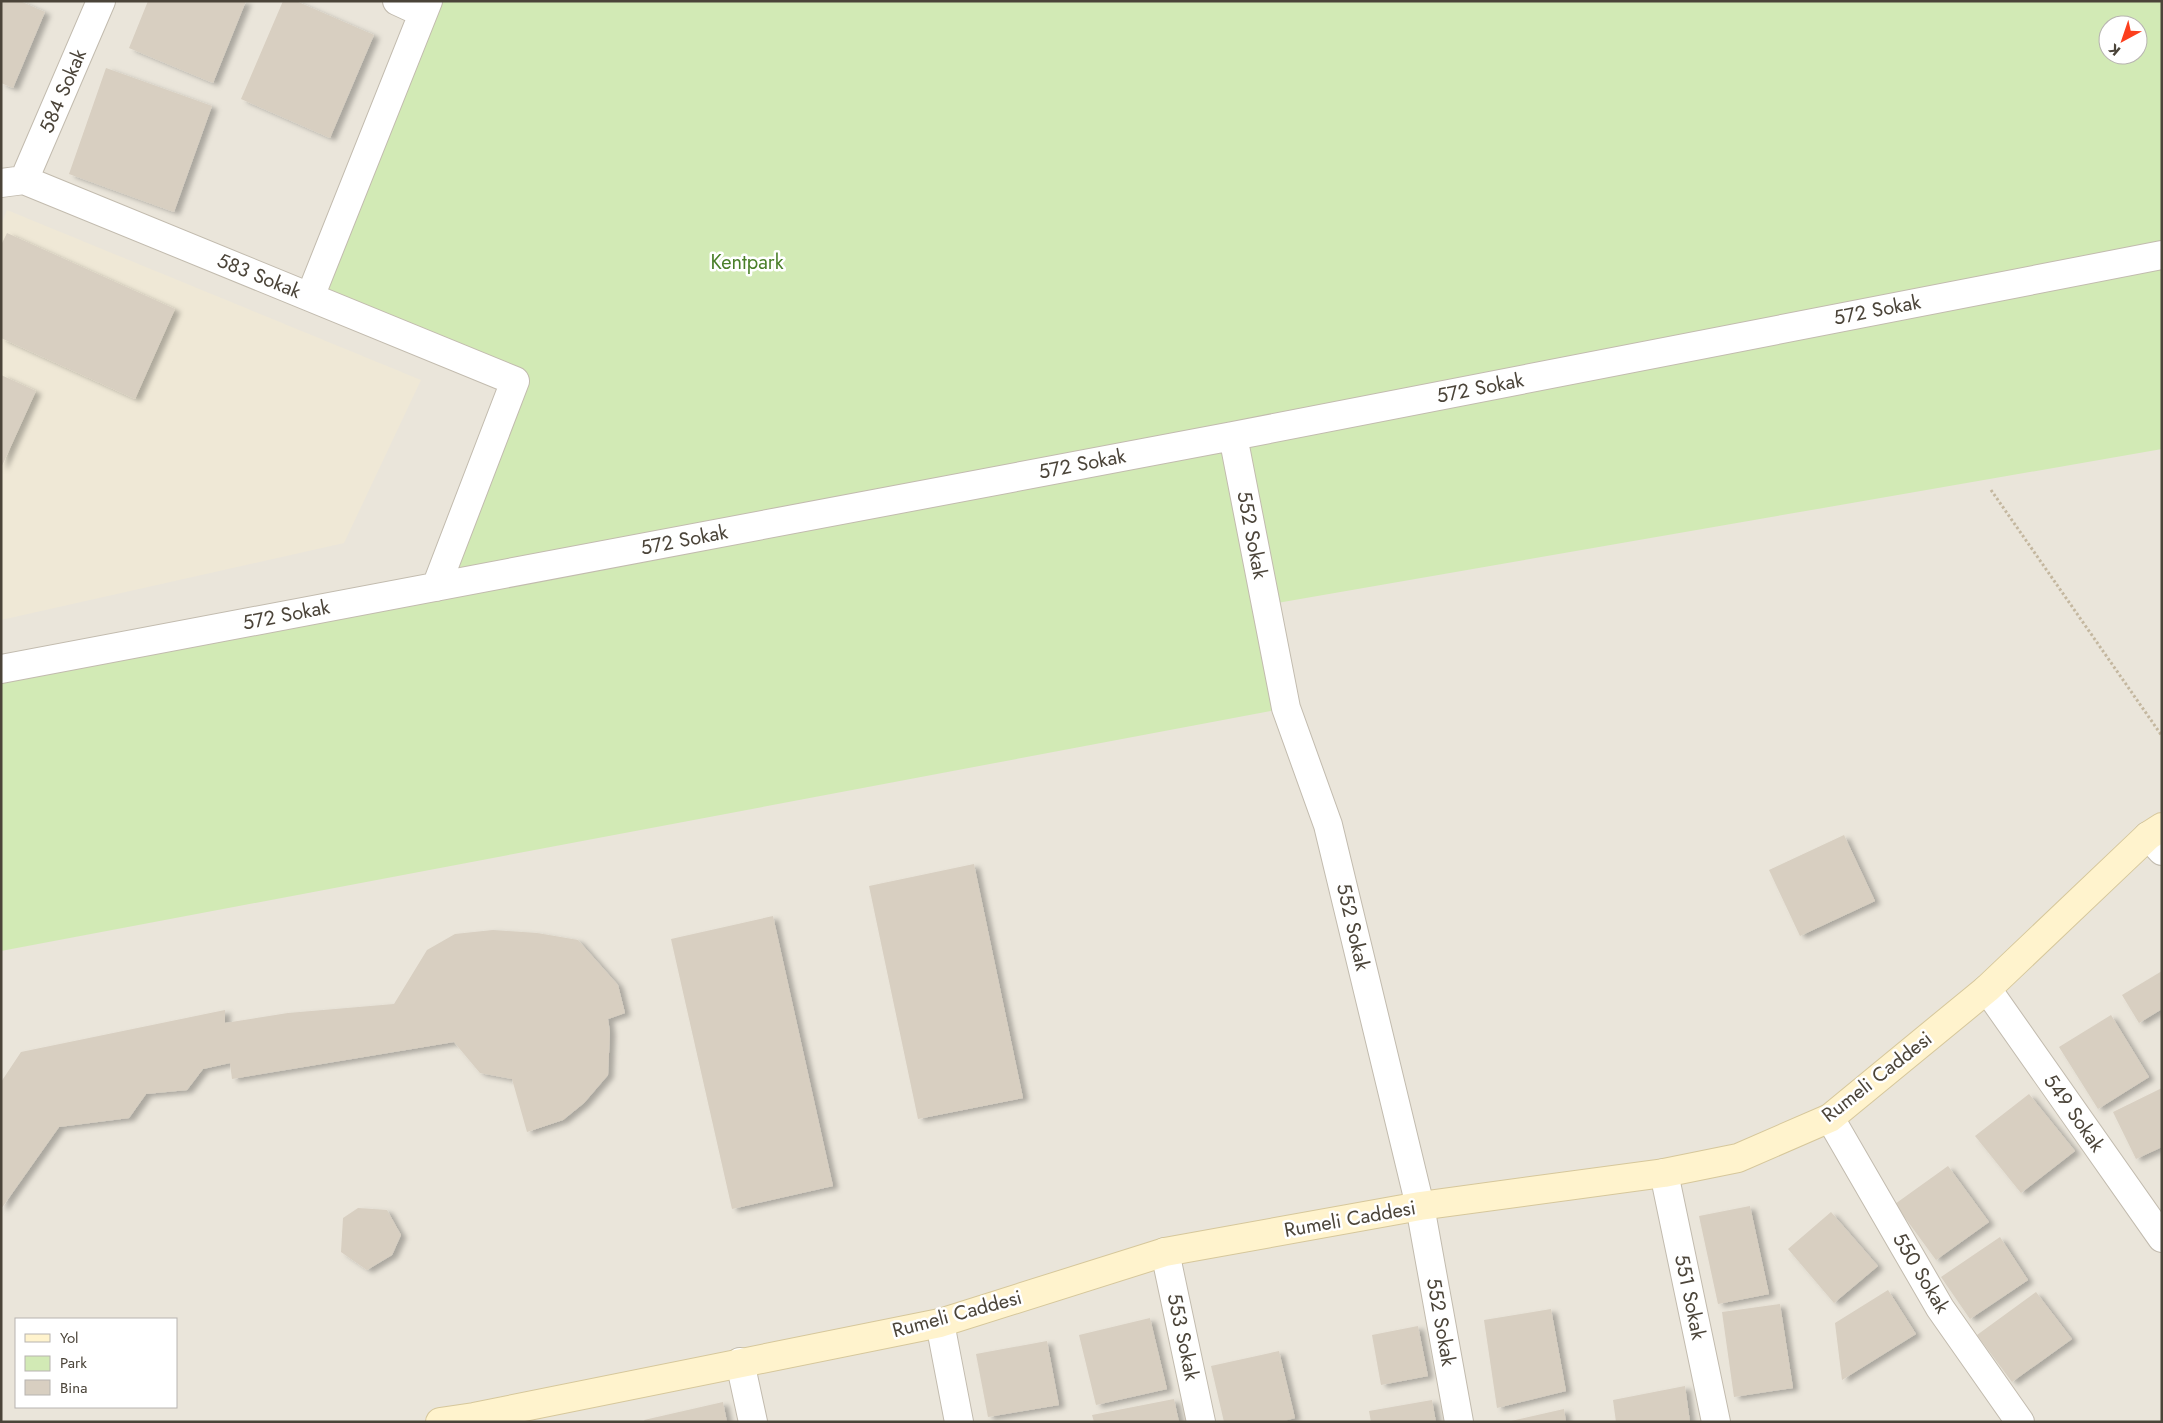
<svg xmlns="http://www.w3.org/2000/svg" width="2163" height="1423" font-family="Jost,sans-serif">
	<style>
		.residential { fill: #eae5da; fill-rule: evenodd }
		.education { fill: #efe8d6 }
		.green { fill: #d2eab5; fill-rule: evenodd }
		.building { fill: #d8cfc1; filter: url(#shadow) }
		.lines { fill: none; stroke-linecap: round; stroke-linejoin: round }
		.street-casing { stroke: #c2bbae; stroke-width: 30 }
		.secondary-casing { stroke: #d6c79b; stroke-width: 30 }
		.path { stroke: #c4b79f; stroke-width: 3; stroke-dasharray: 2.5 2.5; stroke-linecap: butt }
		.street { stroke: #fff; stroke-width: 28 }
		.secondary { stroke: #fff3cd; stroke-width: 28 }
		.labels { text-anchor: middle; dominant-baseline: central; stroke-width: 5; stroke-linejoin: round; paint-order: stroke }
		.street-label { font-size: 20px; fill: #4b4439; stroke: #fff }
		.park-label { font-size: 20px; fill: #4a7f2a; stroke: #fff }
	</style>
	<defs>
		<filter id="shadow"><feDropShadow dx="5.5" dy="3" stdDeviation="2.5" flood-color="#0004"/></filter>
	</defs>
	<rect width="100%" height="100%" fill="#f6f3ec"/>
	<path class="residential" d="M 1,1 L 2162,1 L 2162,1422 L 1,1422 ZM 2108,25 L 2138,25 L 2138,55 L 2108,55 ZM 16,1319 L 176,1319 L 176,1407 L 16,1407 Z"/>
	<path class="education" d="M 7,210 L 421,380 L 344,543 L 1,620 L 1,225 Z"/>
	<path class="green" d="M 428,1 L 2162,1 L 2162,449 L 1266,605 L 1286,708 L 1,951 L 1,669 L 436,587 L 515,382 L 310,297 ZM 2108,25 L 2138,25 L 2138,55 L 2108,55 Z"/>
	<path class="building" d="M 1,1 L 20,1 L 45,12 L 13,88 L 1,83 Z
		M 148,1 L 246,1 L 213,83 L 129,48 Z
		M 283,1 L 296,1 L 374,35 L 330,138 L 241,99 Z
		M 106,68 L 212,106 L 174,212 L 69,174 Z
		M 7,233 L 175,309 L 135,399 L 1,338 L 1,245 Z
		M 1,375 L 36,391 L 1,468 Z
		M 1844,835 L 1875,901 L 1800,936 L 1769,870 Z
		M 974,864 L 1023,1098 L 918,1119 L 869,886 Z
		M 773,916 L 833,1186 L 732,1209 L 671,939 Z
		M 493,930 L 537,933 L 578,940 L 618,985 L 625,1013 L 608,1019 L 610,1032 L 608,1075 L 584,1103 L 563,1120 L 527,1132 L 512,1079 L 480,1073 L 454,1042 L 232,1079 L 230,1063 L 203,1069 L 187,1090 L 146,1094 L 129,1118 L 59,1127 L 1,1209 L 1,1082 L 21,1052 L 225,1010 L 225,1023 L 288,1013 L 394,1004 L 427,950 L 455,934 Z
		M 2162,971 L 2162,1009 L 2139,1023 L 2122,995 Z
		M 2111,1015 L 2149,1077 L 2098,1109 L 2059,1047 Z
		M 2162,1088 L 2162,1147 L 2136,1159 L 2113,1112 Z
		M 2029,1094 L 2075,1151 L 2021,1193 L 1975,1136 Z
		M 1948,1166 L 1989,1222 L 1936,1260 L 1895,1204 Z
		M 1750,1206 L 1769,1294 L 1718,1304 L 1699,1216 Z
		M 358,1208 L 387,1210 L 401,1235 L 392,1255 L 367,1270 L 341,1252 L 343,1218 Z
		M 1831,1212 L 1878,1266 L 1834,1303 L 1788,1249 Z
		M 2000,1237 L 2028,1280 L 1970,1319 L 1941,1277 Z
		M 1888,1290 L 1916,1334 L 1842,1380 L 1835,1323 Z
		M 2036,1292 L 2072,1339 L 2012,1382 L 1977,1335 Z
		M 1780,1304 L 1793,1388 L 1734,1397 L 1722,1312 Z
		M 1551,1309 L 1566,1391 L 1497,1408 L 1484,1320 Z
		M 1150,1318 L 1167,1389 L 1096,1405 L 1079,1335 Z
		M 1418,1326 L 1428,1376 L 1381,1385 L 1372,1335 Z
		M 1047,1341 L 1059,1405 L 988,1417 L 976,1354 Z
		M 1279,1351 L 1295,1418 L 1280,1422 L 1224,1422 L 1211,1366 Z
		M 1685,1386 L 1690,1422 L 1616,1422 L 1613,1400 Z
		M 1174,1399 L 1179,1422 L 1094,1422 L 1092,1415 Z
		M 1432,1400 L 1436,1422 L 1371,1422 L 1369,1411 Z
		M 723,1402 L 727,1422 L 645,1422 L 644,1420 Z
		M 1564,1409 L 1566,1422 L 1511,1422 L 1511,1421 Z"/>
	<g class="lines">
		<g class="street-casing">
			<path id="street" d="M 397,1 L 423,13
				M 24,180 L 101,1
				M 1,183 L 24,180 L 515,381 L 436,587
				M 310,297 L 428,1
				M 1233,436 L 1286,708 L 1328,825 L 1420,1206 L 1459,1422
				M 1,669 L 1233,436 L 2162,255
				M 2148,836 L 2162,851
				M 1987,989 L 2162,1238
				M 1830,1118 L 1940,1308 L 2020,1422
				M 1664,1173 L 1716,1422
				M 1165,1252 L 1201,1422
				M 940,1323 L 959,1422
				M 740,1362 L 753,1422"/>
		</g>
		<g class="secondary-casing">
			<path id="secondary" d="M 440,1422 L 474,1417 L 940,1323 L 1165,1252 L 1420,1206 L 1664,1173 L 1738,1158 L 1830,1118 L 1987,989 L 2148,836 L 2162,827"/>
		</g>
		<path class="path" d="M 1991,490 L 2162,736"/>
		<use href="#street" class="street"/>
		<use href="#secondary" class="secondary"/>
	</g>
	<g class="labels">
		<g class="street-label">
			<text transform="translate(63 91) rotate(-67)">584 Sokak</text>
			<text transform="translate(259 276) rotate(22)">583 Sokak</text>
			<text transform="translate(1877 310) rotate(-11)">572 Sokak</text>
			<text transform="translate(1480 388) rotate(-11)">572 Sokak</text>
			<text transform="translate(1082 464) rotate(-11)">572 Sokak</text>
			<text transform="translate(1252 535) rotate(79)">552 Sokak</text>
			<text transform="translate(684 540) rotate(-11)">572 Sokak</text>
			<text transform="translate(286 615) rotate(-11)">572 Sokak</text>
			<text transform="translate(1353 927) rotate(77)">552 Sokak</text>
			<text transform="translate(1877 1077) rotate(-38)">Rumeli Caddesi</text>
			<text transform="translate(2074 1113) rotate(55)">549 Sokak</text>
			<text transform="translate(1350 1219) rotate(-10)">Rumeli Caddesi</text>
			<text transform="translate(1921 1273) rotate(59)">550 Sokak</text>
			<text transform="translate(1690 1297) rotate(78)">551 Sokak</text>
			<text transform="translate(957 1314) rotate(-15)">Rumeli Caddesi</text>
			<text transform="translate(1441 1322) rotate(80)">552 Sokak</text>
			<text transform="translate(1183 1337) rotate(78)">553 Sokak</text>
		</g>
		<g class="park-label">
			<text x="747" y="262">Kentpark</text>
		</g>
	</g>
	<rect width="2163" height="1423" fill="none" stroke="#4b4439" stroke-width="5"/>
	<rect x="15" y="1318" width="162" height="90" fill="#ffffff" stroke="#b7b4b0"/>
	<rect x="25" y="1334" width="25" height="8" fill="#fff3cd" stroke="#b7b4b0"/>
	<text x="60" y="1343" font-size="15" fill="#4b4439">Yol</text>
	<rect x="25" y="1356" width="25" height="15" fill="#d2eab5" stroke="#b7b4b0"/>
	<text x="60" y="1368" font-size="15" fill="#4b4439">Park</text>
	<rect x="25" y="1380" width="25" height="15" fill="#d8cfc1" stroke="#b7b4b0"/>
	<text x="60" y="1393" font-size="15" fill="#4b4439">Bina</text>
	<g transform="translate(2123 40) rotate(220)"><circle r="24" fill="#ffffff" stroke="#b7b4b0"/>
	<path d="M0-4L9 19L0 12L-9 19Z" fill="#fc3f1d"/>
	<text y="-8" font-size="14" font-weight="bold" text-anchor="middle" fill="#4b4439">K</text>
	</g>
</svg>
